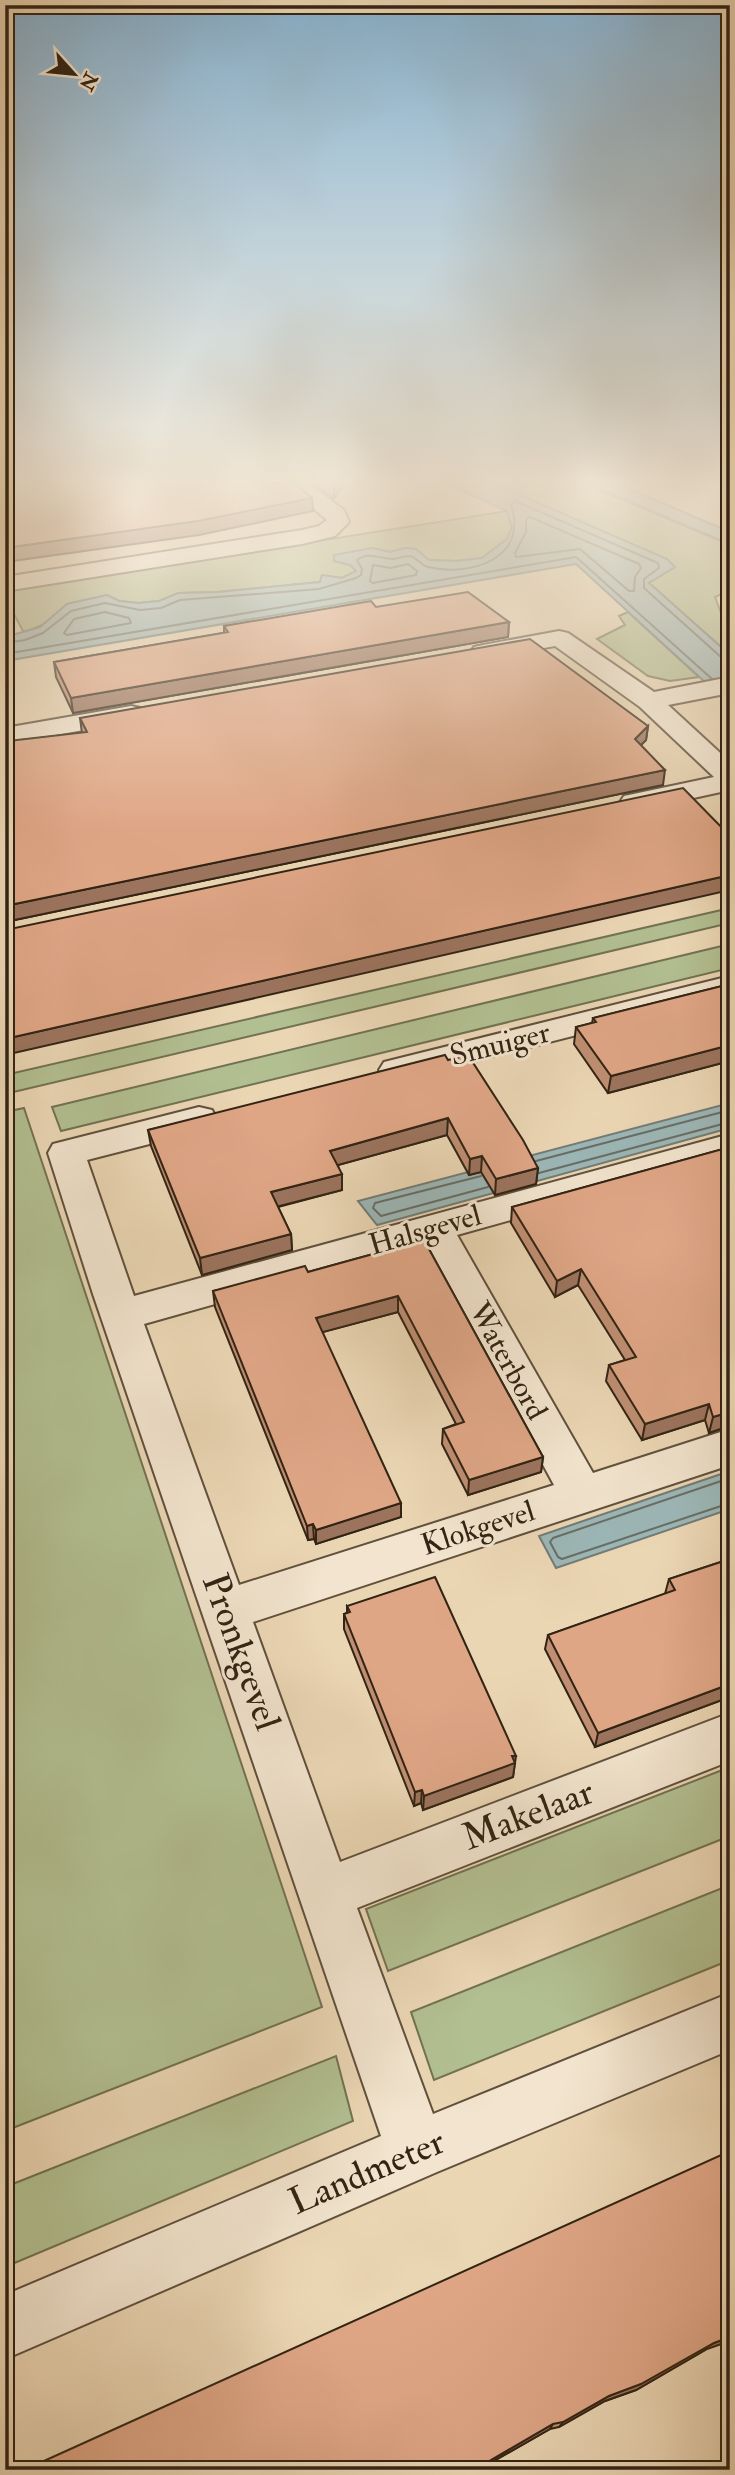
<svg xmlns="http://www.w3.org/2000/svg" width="735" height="2475" font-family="'IM FELL Double Pica',serif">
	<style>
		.green { fill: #b2bf91; stroke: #727252; stroke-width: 2 }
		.water { fill: #9cb7b7; stroke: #727c76; stroke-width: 2 }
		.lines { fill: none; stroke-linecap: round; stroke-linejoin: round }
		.shore { stroke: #676e66; stroke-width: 2 }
		.minor-casing { stroke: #60503c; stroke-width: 4 }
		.minor { fill: #f2e4ce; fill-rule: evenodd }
		.wall { fill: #c08f73; stroke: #322414; stroke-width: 2 }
		.shaded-wall { fill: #9c745e; stroke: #322414; stroke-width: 2 }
		.building { fill: #dfa686; stroke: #322414; stroke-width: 2 }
		.labels { text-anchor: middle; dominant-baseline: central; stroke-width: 6; stroke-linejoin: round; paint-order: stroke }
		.street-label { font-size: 30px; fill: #322414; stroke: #f2e4ce }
		.near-street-label { font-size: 37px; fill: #322414; stroke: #f2e4ce }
	</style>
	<rect width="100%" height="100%" fill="#ebd6b4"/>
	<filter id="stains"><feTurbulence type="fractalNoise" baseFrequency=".00286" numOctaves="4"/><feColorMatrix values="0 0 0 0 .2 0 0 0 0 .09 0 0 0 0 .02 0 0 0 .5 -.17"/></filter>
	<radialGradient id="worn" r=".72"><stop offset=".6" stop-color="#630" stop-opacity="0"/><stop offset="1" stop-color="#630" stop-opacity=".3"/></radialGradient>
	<path class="green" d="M 492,483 L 583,483 L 730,545 L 730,590 L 715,597 L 723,618 L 730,622 L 730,655 L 648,582 L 674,567 L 667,559 Z
		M 507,511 L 512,527 L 507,539 L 482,558 L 456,561 L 428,560 L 416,549 L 405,548 L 390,552 L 372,548 L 335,561 L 351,565 L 357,571 L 342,578 L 322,575 L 320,582 L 218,592 L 179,593 L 159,601 L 139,603 L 119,601 L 107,595 L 67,604 L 51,621 L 24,633 L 5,597 L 5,591 Z
		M 628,612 L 699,677 L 670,681 L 648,676 L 597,639 L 625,625 L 619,616 Z
		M 730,908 L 730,923 L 5,1094 L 5,1075 Z
		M 730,944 L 730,968 L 61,1131 L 52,1107 Z
		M 24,1108 L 322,2007 L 5,2131 L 5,1112 Z
		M 730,1767 L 730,1836 L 388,1971 L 366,1909 Z
		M 730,1885 L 730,1960 L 434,2080 L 411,2012 Z
		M 336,2056 L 353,2121 L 5,2267 L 5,2187 Z"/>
	<path class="water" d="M 445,483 L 492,483 L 667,559 L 675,567 L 649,583 L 730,655 L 730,705 L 576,564 L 5,661 L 5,637 L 40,627 L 67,604 L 107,595 L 119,601 L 139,603 L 159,601 L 178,593 L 218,592 L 320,582 L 322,575 L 342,578 L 356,571 L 350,565 L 334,561 L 334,555 L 372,548 L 390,552 L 405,548 L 416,549 L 429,560 L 456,561 L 482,558 L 507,539 L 512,527 L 507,511 Z
		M 586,483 L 616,483 L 730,532 L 730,544 Z
		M 730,1103 L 730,1128 L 377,1225 L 358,1201 Z
		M 730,1471 L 730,1509 L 556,1568 L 539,1536 Z"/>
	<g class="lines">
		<path class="shore" d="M 530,517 L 639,564 L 641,568 L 635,577 L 634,591 L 629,591 L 580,549 L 516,557 L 515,553 L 526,532 L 526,519 Z
			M 408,564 L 417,571 L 416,575 L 373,583 L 370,581 L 373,565 L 391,568 Z
			M 105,612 L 129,618 L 131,623 L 67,635 L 64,633 L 74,619 Z
			M 5,643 L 25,640 L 43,633 L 71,611 L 105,603 L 140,610 L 161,608 L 180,600 L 319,589 L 356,578 L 361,575 L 362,569 L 357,560 C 369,551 380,559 393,559 C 399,558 404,556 410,556 C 416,557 421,565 428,567 C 470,577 529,559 511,505 L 515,501 L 658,563 L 659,568 L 644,579 L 644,588 L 722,658 L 730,659
			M 5,654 L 576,557 L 712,679
			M 536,1161 L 730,1110
			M 539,1173 L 730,1122
			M 481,1176 L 375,1203 L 373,1208 L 381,1216 L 488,1187
			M 730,1478 L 553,1538 L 550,1542 L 558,1557 L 562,1559 L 730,1503"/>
		<g class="minor-casing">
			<path id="minor" d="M 284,483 L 307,483 L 344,510 L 349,522 L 335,536 L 302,544 L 5,591 L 5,577 L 302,530 L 319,526 L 327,520 Z
				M 559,631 L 568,633 L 654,692 L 730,677 L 730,693 L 668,705 L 730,762 L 730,790 L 634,811 L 624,808 L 620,802 L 624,796 L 714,777 L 640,707 L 555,646 L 483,659 L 474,657 L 471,652 L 474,647 L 483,645 Z
				M 131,706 L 140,708 L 144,714 L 140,720 L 5,744 L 5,728 Z
				M 730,976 L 730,996 L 396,1081 L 384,1078 L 379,1070 L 384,1062 L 396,1059 Z
				M 199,1107 L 212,1110 L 217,1119 L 212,1128 L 87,1160 L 134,1296 L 730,1134 L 730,1159 L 457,1235 L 593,1473 L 730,1429 L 730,1465 L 253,1622 L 340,1862 L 730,1713 L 730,1761 L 357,1908 L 433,2114 L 730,1993 L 730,2050 L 437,2172 L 5,2359 L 5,2295 L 381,2136 L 93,1294 L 48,1153 L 53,1144 ZM 424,1245 L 554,1485 L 239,1585 L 144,1324 Z"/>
		</g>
		<use href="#minor" class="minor"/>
	</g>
	<path class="wall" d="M 311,483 L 344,483 L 334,499 Z
		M 376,607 L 509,622 L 508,637 L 73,713 L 56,677 L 54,662 L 224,633 L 224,626 Z
		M 80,718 L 648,726 L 646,740 L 641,745 L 663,785 L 5,922 L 5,742 L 82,733 Z
		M 730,984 L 730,1061 L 608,1093 L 574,1044 L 576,1027 L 592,1023 L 593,1018 Z
		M 448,1060 L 538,1168 L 536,1184 L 495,1195 L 481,1172 L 469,1175 L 447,1135 L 338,1165 L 342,1190 L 278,1207 L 291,1234 L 292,1250 L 202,1275 L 151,1146 L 148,1130 Z
		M 730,1147 L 730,1428 L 729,1426 L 709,1433 L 705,1420 L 642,1440 L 606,1381 L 609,1365 L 625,1360 L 578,1285 L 555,1297 L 511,1223 L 512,1207 Z
		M 424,1240 L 543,1457 L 541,1472 L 468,1495 L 442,1444 L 443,1429 L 456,1424 L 398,1312 L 322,1332 L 401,1517 L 316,1544 L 314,1539 L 308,1540 L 215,1307 L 213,1291 L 308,1272 Z
		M 730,1559 L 730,1697 L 595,1747 L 545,1649 L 548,1635 L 665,1594 L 669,1579 Z
		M 347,1606 L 515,1762 L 513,1777 L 423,1810 L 421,1803 L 414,1806 L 344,1629 L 344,1614 L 347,1613 Z
		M 707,2349 L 636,2390 L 605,2401 L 559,2427 L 550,2429 L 487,2465 L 24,2470 Z"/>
	<path class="shaded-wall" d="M 336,483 L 344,483 L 334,499 L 334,486 Z
		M 312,498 L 313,511 L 199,535 L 5,562 L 5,548 Z
		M 509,622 L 508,637 L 73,713 L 71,698 Z
		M 648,726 L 646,740 L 633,753 L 635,739 Z
		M 665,770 L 663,785 L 5,922 L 5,906 Z
		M 730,875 L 730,890 L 5,1055 L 5,1039 Z
		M 730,1045 L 730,1061 L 608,1093 L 611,1076 Z
		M 448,1118 L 447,1135 L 331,1167 L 330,1151 Z
		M 482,1156 L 481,1172 L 469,1175 L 470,1159 Z
		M 538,1168 L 536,1184 L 495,1195 L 496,1179 Z
		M 342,1174 L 342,1190 L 272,1208 L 271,1192 Z
		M 291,1234 L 292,1250 L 202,1275 L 200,1258 Z
		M 581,1269 L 578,1285 L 555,1297 L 557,1281 Z
		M 398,1296 L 398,1312 L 316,1334 L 316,1318 Z
		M 709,1404 L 705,1420 L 642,1440 L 645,1424 Z
		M 730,1412 L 729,1426 L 709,1433 L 713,1417 Z
		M 543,1457 L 541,1472 L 468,1495 L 469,1480 Z
		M 401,1503 L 401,1517 L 316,1544 L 316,1530 Z
		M 313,1524 L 314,1539 L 308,1540 L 307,1526 Z
		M 730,1684 L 730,1697 L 595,1747 L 598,1733 Z
		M 512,1756 L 516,1756 L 513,1777 L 423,1810 L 424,1796 Z
		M 422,1790 L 421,1803 L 414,1806 L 415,1792 Z
		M 730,2337 L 730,2341 L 707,2349 L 636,2390 L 605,2401 L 559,2427 L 563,2422 L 609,2396 L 714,2343 Z
		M 553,2424 L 550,2429 L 483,2467 L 486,2463 Z"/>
	<path class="building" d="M 5,483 L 294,483 L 312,498 L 198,521 L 5,548 Z
		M 468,592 L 509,622 L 71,698 L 54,662 L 228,632 L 224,626 L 371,601 L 376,607 Z
		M 530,639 L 648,726 L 635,739 L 665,770 L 5,906 L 5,742 L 17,740 L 87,732 L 80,718 Z
		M 683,788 L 730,836 L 730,875 L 5,1039 L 5,930 Z
		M 730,984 L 730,1045 L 611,1076 L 576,1027 L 596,1022 L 593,1018 Z
		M 445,1055 L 448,1060 L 468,1055 L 523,1140 L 538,1168 L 496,1179 L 482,1156 L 470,1159 L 448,1118 L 330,1151 L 342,1174 L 271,1192 L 291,1234 L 200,1258 L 148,1130 Z
		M 730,1147 L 730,1412 L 713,1417 L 709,1404 L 645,1424 L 609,1365 L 636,1357 L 581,1269 L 557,1281 L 512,1207 Z
		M 424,1240 L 543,1457 L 469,1480 L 443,1429 L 464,1422 L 398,1296 L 316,1318 L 401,1503 L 316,1530 L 313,1524 L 307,1526 L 213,1291 L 305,1266 L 308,1272 Z
		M 730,1559 L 730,1684 L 598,1733 L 548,1635 L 675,1590 L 669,1579 Z
		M 435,1577 L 516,1756 L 512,1756 L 515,1763 L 424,1796 L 422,1790 L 415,1792 L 344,1614 L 350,1612 L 347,1606 Z
		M 730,2151 L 730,2337 L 714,2343 L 641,2384 L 609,2396 L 563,2422 L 553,2424 L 486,2463 L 488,2470 L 24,2470 Z"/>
	<linearGradient id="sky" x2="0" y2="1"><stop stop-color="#89b5d4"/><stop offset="0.58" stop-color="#f6eddd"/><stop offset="1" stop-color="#f6eddd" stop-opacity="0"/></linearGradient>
	<rect width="735" height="829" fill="url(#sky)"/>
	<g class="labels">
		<g class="street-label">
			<text transform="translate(500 1044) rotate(-14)">Smuiger</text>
			<text transform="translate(425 1230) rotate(-16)">Halsgevel</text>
			<text transform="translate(508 1361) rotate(61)">Waterbord</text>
			<text transform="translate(478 1528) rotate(-18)">Klokgevel</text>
		</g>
		<g class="near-street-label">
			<text transform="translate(241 1652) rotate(70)">Pronkgevel</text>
			<text transform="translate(528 1815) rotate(-21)">Makelaar</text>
			<text transform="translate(367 2172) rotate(-23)">Landmeter</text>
		</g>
	</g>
	<rect width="735" height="2475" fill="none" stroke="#ebd6b4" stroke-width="28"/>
	<rect x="7" y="7" width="721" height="2461" fill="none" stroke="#322414" stroke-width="3.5"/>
	<rect x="14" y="14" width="707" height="2447" fill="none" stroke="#322414" stroke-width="2"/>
	<g transform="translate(74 74) rotate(117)" stroke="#f2e4ce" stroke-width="5" paint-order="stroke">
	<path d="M0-5L12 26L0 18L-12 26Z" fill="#322414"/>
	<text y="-10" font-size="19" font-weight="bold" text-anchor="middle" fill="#322414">N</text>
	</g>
	<rect width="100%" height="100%" filter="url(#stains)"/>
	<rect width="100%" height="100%" fill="url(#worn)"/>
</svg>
